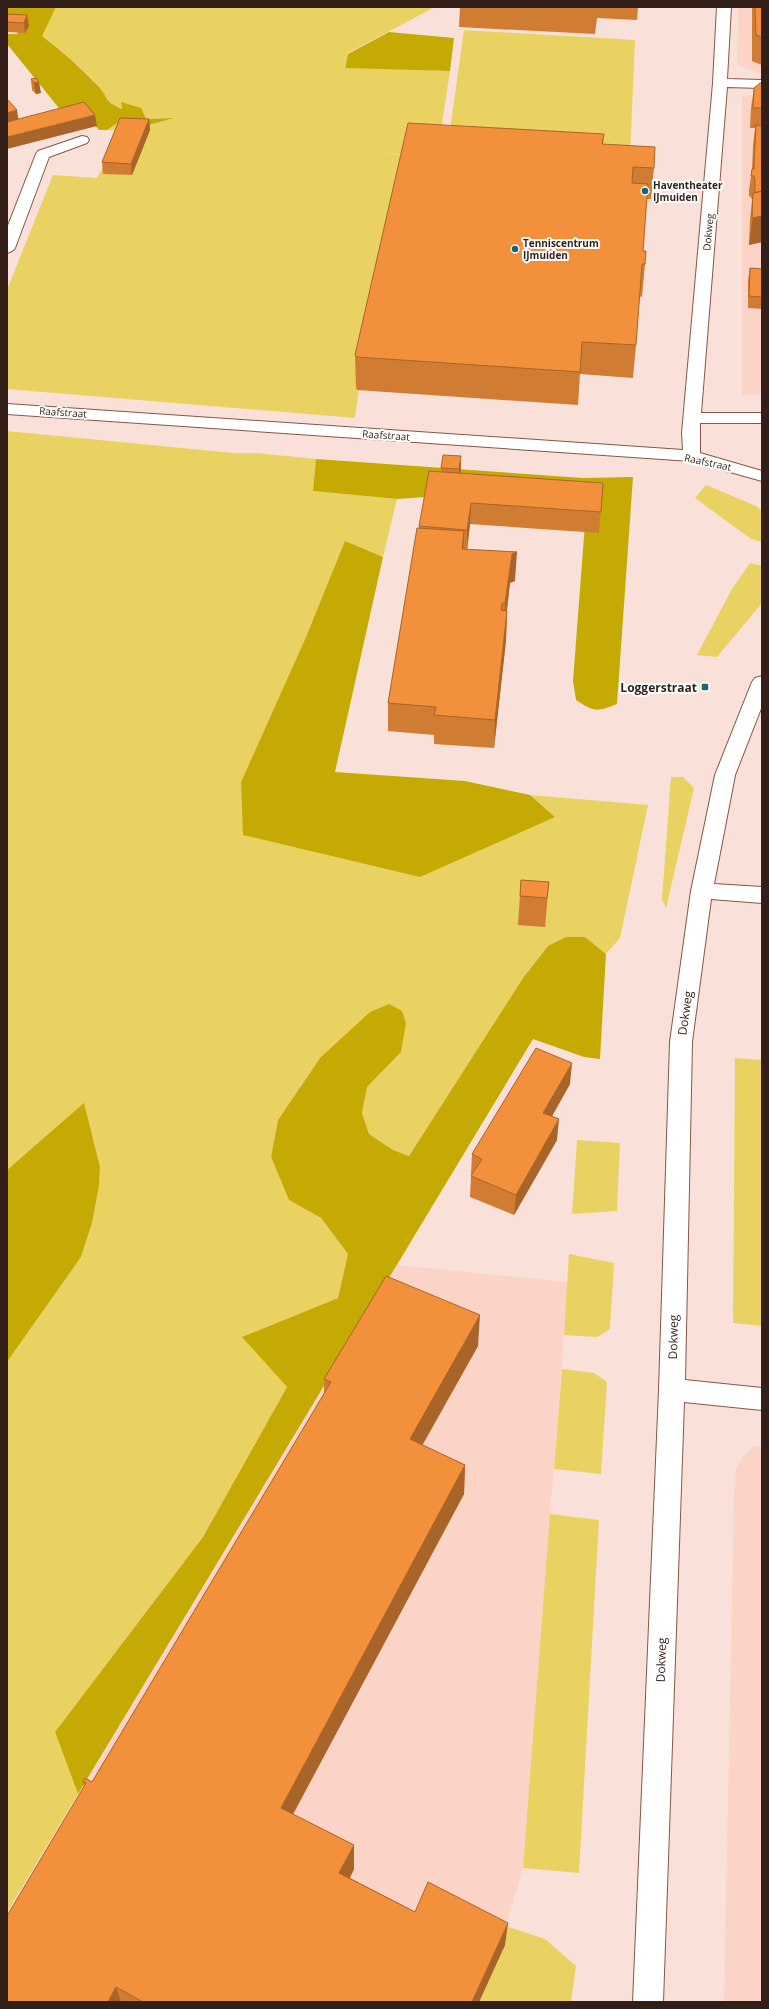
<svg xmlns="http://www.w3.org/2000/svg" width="769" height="2009" font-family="'Open Sans',sans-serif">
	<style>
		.built { fill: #fcd3c7 }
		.green { fill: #e9d261 }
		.forest { fill: #c5aa04 }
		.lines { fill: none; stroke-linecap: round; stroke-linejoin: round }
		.minor-casing { stroke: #885646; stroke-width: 2 }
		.minor { fill: #fff; fill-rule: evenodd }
		.wall { fill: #d07c33 }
		.shaded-wall { fill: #a96529 }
		.building { fill: #f2903b; stroke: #a96529 }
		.poi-dot { fill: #1e6374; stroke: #fff; stroke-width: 1.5 }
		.labels { text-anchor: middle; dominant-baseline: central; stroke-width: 4; stroke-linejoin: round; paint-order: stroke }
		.far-poi-label { font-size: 10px; font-weight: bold; fill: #341f18; stroke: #fff; text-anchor: start }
		.far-street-label { font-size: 10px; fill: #341f18; stroke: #fff }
		.poi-label { font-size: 12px; font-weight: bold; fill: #341f18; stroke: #fff; text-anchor: end }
		.street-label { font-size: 12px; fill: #341f18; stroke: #fff }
	</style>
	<rect width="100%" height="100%" fill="#f9e1d9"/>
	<path class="built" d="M 738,7 L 762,7 L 762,74 L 737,65 Z
		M 762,93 L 762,394 L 742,395 L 742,97 Z
		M 397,1265 L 568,1282 L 523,1868 L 506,1926 L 505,1945 L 479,2002 L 7,2002 L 7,1912 Z
		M 754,1446 L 762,1447 L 762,2002 L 724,2002 L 734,1498 L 736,1470 L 742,1457 Z"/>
	<path class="green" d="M 56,7 L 435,7 L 348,53 L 345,67 L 450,71 L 437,156 L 382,153 L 406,155 L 359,389 L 355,418 L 7,389 L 7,290 L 53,175 L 97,178 L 123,131 L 107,130 L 125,118 L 148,124 L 171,118 L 146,119 L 121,102 L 122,109 C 103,101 109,98 97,85 C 80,66 61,50 41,35 Z
		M 464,30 L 635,40 L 630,156 L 448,144 Z
		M 7,431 L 233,453 L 256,453 L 316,459 L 313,491 L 397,499 L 383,557 L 345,542 L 306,637 L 241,782 L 555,817 L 530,795 L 648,805 L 620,938 L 606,954 L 585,937 L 548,946 L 523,978 L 409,1156 L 393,1150 L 369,1134 L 362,1113 L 367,1087 L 401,1052 L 406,1024 L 320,1058 L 278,1120 L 271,1157 L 289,1200 L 321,1218 L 348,1254 L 338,1298 L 243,1337 L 287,1387 L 203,1537 L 55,1732 L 78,1794 L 7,1912 L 7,1362 L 81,1257 L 92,1223 L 99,1186 L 100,1167 L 84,1104 L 7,1170 Z
		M 706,485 L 756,506 L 762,511 L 762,542 L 751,539 L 695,498 Z
		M 750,563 L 762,566 L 762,603 L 717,657 L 697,655 L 732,589 Z
		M 671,777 L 683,777 L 694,788 L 666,908 L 662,899 Z
		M 735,1058 L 762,1060 L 762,1326 L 733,1323 Z
		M 577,1140 L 620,1143 L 617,1211 L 572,1214 Z
		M 569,1254 L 614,1263 L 610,1329 L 597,1337 L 564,1335 Z
		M 562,1369 L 594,1373 L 607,1382 L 601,1474 L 554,1469 Z
		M 550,1514 L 599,1520 L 579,1873 L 523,1868 Z
		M 506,1926 L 545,1939 L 576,1966 L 571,2002 L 479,2002 L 505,1945 Z"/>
	<path class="forest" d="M 7,7 L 56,7 L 42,36 C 61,50 79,66 96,84 C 109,96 102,101 122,109 L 121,102 L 141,108 L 146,119 L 174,118 L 148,125 L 125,118 L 107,130 L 99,130 L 85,114 L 67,118 L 7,44 L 7,34 L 17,34 L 23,22 L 7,21 Z
		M 389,32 L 454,38 L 450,71 L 345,68 L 348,54 Z
		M 316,459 L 583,478 L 633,477 L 617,704 C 597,712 594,712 576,700 L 573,681 L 586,510 L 501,492 L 397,499 L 313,491 Z
		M 345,541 L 383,557 L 335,772 L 465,781 L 530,795 L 555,817 L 420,877 L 243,835 L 241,782 L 306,637 Z
		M 566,937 L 585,937 L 606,954 L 600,1059 L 584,1057 L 533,1039 L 78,1794 L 55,1732 L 203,1537 L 287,1387 L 242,1337 L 338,1298 L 348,1254 L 321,1218 L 289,1200 L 271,1157 L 278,1120 L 320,1058 L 370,1012 L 389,1004 L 402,1011 L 406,1024 L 401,1052 L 367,1087 L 362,1113 L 369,1134 L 393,1150 L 409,1156 L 523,978 L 548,946 Z
		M 84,1103 L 100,1167 L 99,1186 L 92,1223 L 81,1257 L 7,1362 L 7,1170 Z"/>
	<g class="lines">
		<g class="minor-casing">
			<path id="minor" d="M 717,7 L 731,7 L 727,79 L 762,80 L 762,88 L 727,87 L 701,413 L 762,413 L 762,423 L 700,423 L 700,453 L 762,471 L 762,481 L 691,461 L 7,414 L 7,404 L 683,450 L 682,433 L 713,83 Z
				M 82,136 L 87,137 L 89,140 L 87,143 L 49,157 L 15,248 L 12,251 L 7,253 L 7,228 L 36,154 L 38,151 Z
				M 762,676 L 762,706 L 735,775 L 714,884 L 762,887 L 762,903 L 711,899 L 692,1042 L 685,1380 L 762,1388 L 762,1410 L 684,1402 L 663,2002 L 633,2002 L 659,1390 L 670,1042 L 691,891 L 715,775 L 752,682 L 755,678 Z"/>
		</g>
		<use href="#minor" class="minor"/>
	</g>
	<path class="wall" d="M 460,7 L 638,7 L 637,20 L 597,18 L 595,34 L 459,27 Z
		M 752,7 L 762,7 L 762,65 L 752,61 Z
		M 7,14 L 27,15 L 29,26 L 25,33 L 7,32 Z
		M 36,78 L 41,93 L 36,94 L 32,90 L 31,79 Z
		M 762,83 L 762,242 L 749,245 L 750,220 L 752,200 L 751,197 L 749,196 L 749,190 L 752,169 L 753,145 L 755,128 L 750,128 L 751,108 L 754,88 Z
		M 149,119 L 150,130 L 132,175 L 103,174 L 102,162 Z
		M 604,134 L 603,145 L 654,168 L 651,199 L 646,199 L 643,251 L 645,264 L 642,297 L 639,296 L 636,345 L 633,378 L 580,374 L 578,405 L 357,390 L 356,387 L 355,355 Z
		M 750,268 L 762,269 L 762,309 L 748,308 L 748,280 Z
		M 441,468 L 461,468 L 460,473 L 603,483 L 599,533 L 470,524 L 467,549 L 515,581 L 510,583 L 507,611 L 506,640 L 494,748 L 434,744 L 434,735 L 388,731 L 388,703 L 419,526 L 441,472 Z
		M 521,880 L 549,882 L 545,927 L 518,925 Z
		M 570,1084 L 552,1116 L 557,1140 L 514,1215 L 470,1197 L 471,1176 L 472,1175 L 471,1174 L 472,1154 Z
		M 478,1346 L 422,1445 L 465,1465 L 464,1494 L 293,1814 L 354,1869 L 350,1878 L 415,1912 L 505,1945 L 479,2002 L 7,2002 L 84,1787 L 83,1782 L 92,1782 L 324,1394 L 324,1379 Z"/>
	<path class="shaded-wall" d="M 27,15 L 29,26 L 25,33 L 24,23 Z
		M 39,82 L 41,93 L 36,94 L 34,83 Z
		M 17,110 L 20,130 L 7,134 L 7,113 Z
		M 95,115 L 97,126 L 7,149 L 7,137 Z
		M 149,119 L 150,130 L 132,175 L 131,164 Z
		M 762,198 L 762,242 L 749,245 L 755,199 Z
		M 461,456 L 461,468 L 459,481 L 459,469 Z
		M 471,503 L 470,524 L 467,551 L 467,530 Z
		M 464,531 L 463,560 L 462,549 Z
		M 517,552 L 515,581 L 510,583 L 504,632 L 505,603 L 512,554 Z
		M 507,611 L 506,640 L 494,748 L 495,720 Z
		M 572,1063 L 570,1084 L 542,1134 L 543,1113 Z
		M 559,1119 L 557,1140 L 514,1215 L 516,1195 Z
		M 480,1315 L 478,1346 L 409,1469 L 410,1439 Z
		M 465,1465 L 464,1494 L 283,1833 L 281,1808 Z
		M 354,1845 L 354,1869 L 340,1897 L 339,1873 Z
		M 508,1923 L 505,1945 L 479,2002 L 472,2002 Z
		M 116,1987 L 121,2002 L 108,2002 Z"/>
	<path class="building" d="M 755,7 L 762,7 L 762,37 L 756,35 Z
		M 7,14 L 27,15 L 24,23 L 7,22 Z
		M 36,78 L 39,82 L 34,83 L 31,79 Z
		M 760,83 L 762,83 L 762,108 L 753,108 L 754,88 Z
		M 7,99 L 17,110 L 7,113 Z
		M 84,102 L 95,115 L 7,137 L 7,122 Z
		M 120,118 L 149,119 L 131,164 L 102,162 Z
		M 408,123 L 604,134 L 602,144 L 655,147 L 654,168 L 633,167 L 632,183 L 648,184 L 643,251 L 646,251 L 645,264 L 642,264 L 636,345 L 582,342 L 580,372 L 357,357 L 355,355 Z
		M 756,125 L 762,126 L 762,191 L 755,193 L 755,180 L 754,176 L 751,176 L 752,169 L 754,169 Z
		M 762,191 L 762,216 L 752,218 L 753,193 Z
		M 750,268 L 762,269 L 762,297 L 749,296 Z
		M 443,455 L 461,456 L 459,469 L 441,468 Z
		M 429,471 L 603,483 L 601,512 L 471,503 L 467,530 L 419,526 Z
		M 417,528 L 464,531 L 462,549 L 517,552 L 512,554 L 505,603 L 502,603 L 501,610 L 507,611 L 495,720 L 434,715 L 436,707 L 388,703 Z
		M 521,880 L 549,882 L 547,898 L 520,896 Z
		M 536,1048 L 572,1063 L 543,1113 L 559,1119 L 516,1195 L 471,1176 L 482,1159 L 472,1154 Z
		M 386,1276 L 480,1315 L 410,1439 L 465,1465 L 281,1808 L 354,1845 L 339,1873 L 415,1912 L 428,1882 L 508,1923 L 472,2002 L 143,2002 L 116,1987 L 108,2002 L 7,2002 L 7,1916 L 86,1783 L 83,1782 L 85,1778 L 92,1782 L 331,1382 L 324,1379 Z"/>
	<g class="poi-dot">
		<circle cx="645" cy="191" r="4"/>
		<circle cx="515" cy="249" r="4"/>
		<rect x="701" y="683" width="8" height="8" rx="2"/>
	</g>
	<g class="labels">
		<g class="far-poi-label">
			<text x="653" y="185">Haventheater<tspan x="653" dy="12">IJmuiden</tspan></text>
			<text x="523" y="243">Tenniscentrum<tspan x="523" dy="12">IJmuiden</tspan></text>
		</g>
		<g class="far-street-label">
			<text transform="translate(708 232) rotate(-85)">Dokweg</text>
			<text transform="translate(63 412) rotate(4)">Raafstraat</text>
			<text transform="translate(386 435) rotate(4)">Raafstraat</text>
			<text transform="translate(708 462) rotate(12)">Raafstraat</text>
		</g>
		<g class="poi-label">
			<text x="697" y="687">Loggerstraat</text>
		</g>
		<g class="street-label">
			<text transform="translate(685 1013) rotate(-82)">Dokweg</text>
			<text transform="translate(673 1337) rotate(-89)">Dokweg</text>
			<text transform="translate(661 1660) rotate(-88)">Dokweg</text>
		</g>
	</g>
	<rect width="769" height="2009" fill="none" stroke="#341f18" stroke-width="16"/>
</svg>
